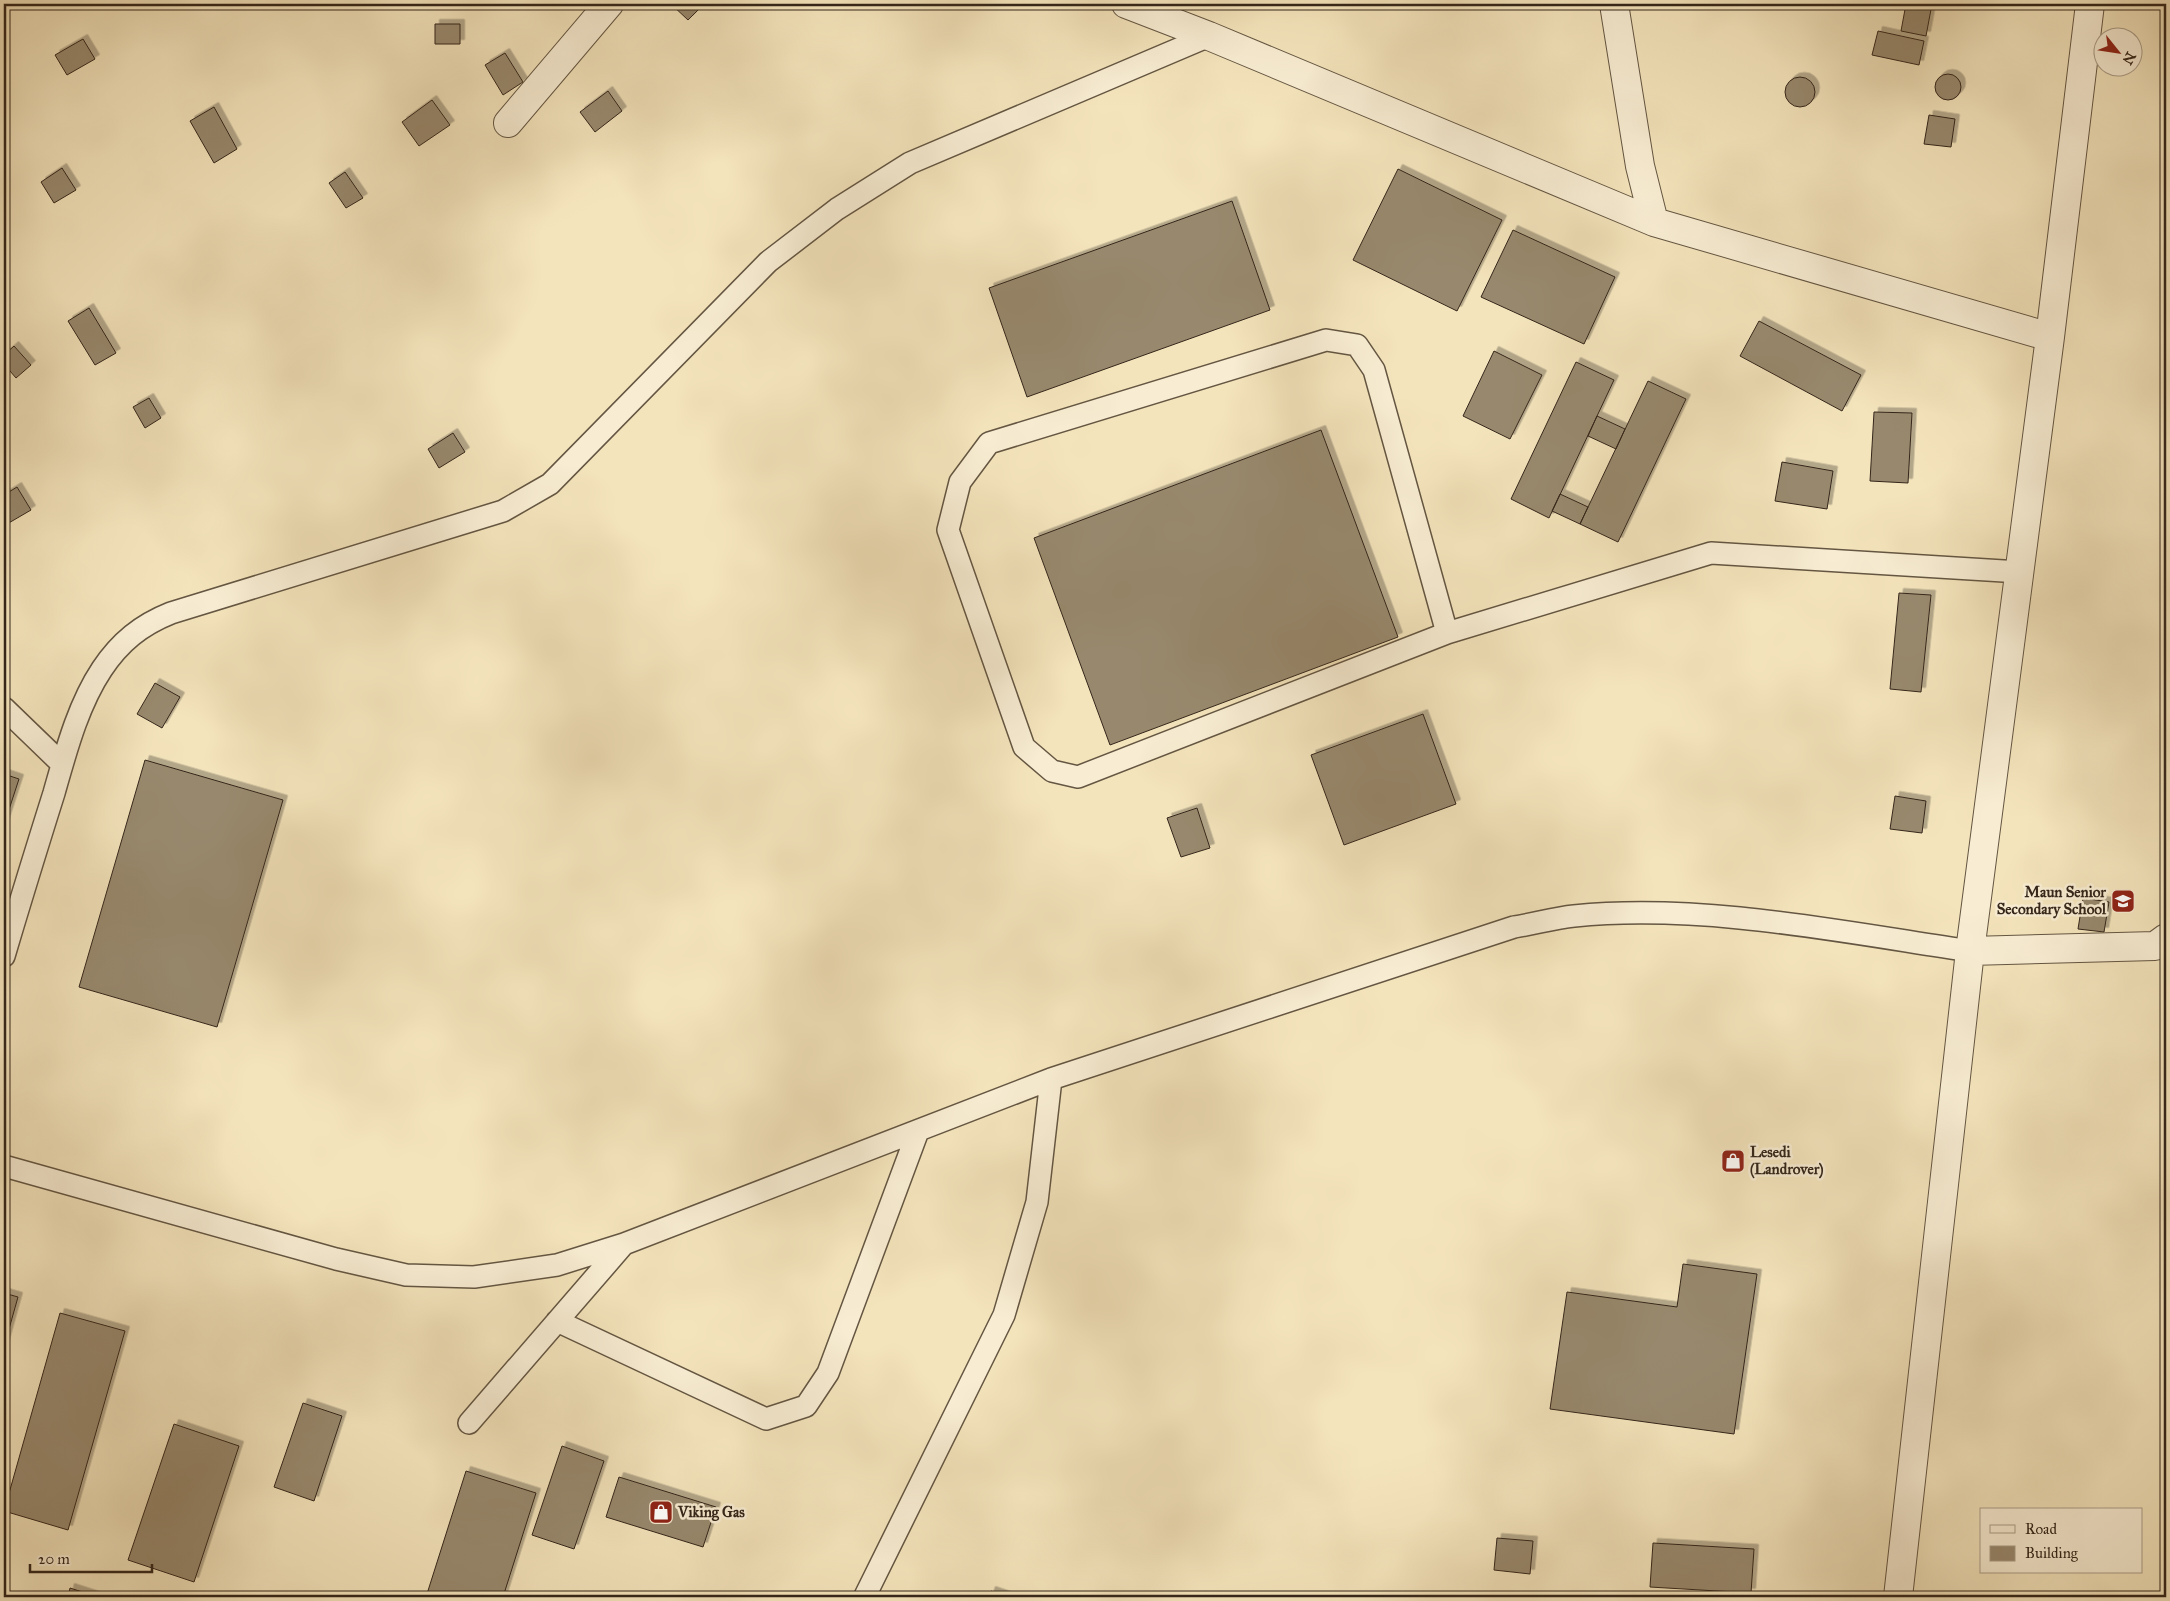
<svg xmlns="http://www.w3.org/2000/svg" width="2170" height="1601" font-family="'IM FELL Great Primer',serif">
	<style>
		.building { fill: #98896e; stroke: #34261a; filter: url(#shadow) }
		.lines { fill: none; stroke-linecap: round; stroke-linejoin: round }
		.service-casing { stroke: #645642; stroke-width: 24 }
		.minor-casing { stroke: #645642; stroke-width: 30 }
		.service { stroke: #f8edd3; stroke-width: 21 }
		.minor { stroke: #f8edd3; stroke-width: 28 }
		.labels { text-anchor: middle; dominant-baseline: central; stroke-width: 5; stroke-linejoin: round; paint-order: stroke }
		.poi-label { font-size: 15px; font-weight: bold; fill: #34261a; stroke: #f8edd3; text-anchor: start }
	</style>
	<defs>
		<filter id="shadow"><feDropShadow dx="4.5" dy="-4.5" stdDeviation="0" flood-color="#0004"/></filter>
	</defs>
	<rect width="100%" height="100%" fill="#f4e4bc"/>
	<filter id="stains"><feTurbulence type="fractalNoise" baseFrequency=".004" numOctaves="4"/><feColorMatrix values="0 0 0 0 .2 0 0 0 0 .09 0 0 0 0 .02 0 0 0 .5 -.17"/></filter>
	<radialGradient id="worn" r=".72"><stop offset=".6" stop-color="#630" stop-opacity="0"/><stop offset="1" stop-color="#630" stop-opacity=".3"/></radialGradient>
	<path class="building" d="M 671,4 L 704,4 L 688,20 Z
		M 1906,4 L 1932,4 L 1926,36 L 1901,31 Z
		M 435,24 L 460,24 L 460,44 L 435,44 Z
		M 1878,31 L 1924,41 L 1919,65 L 1872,55 Z
		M 83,39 L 95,59 L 67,75 L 55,55 Z
		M 505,53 L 523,82 L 503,95 L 485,65 Z
		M1935 87a13 13 0 1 1 26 0a13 13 0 1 1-26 0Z
		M1785 92a15 15 0 1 1 30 0a15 15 0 1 1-30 0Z
		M 608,91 L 622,111 L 595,132 L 580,112 Z
		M 432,100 L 450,125 L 419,146 L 402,122 Z
		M 214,107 L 237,149 L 214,163 L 190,121 Z
		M 1929,115 L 1955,119 L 1951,147 L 1924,144 Z
		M 62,168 L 76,190 L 54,203 L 41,182 Z
		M 1398,169 L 1502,220 L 1457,311 L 1353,260 Z
		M 345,172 L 363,198 L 346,208 L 329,183 Z
		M 1232,201 L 1270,310 L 1027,397 L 989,288 Z
		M 1513,230 L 1615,277 L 1584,344 L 1481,297 Z
		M 89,308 L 116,353 L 95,365 L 68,321 Z
		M 1759,321 L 1861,375 L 1842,411 L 1740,356 Z
		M 14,346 L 31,365 L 16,378 L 4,364 L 4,355 Z
		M 1494,351 L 1542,375 L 1510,439 L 1463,416 Z
		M 1576,362 L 1614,380 L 1549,518 L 1511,499 Z
		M 1648,381 L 1686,399 L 1618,542 L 1580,524 Z
		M 149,398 L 161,418 L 145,428 L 133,407 Z
		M 1874,412 L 1912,413 L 1908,483 L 1870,481 Z
		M 1597,416 L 1625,429 L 1616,449 L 1588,436 Z
		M 1321,430 L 1398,637 L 1110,745 L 1034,538 Z
		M 453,433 L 465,452 L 439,468 L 428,449 Z
		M 1782,462 L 1833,471 L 1827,509 L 1775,501 Z
		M 17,487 L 31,510 L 7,524 L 4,518 L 4,495 Z
		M 1560,494 L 1588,507 L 1580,524 L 1552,511 Z
		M 1899,593 L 1931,595 L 1921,692 L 1890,689 Z
		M 155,683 L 180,697 L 162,728 L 137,714 Z
		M 1423,714 L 1456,804 L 1344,845 L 1311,755 Z
		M 145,760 L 283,800 L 217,1027 L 79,987 Z
		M 4,774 L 19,779 L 4,825 Z
		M 1895,796 L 1926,801 L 1922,833 L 1890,829 Z
		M 1197,808 L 1210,848 L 1181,857 L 1167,818 Z
		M 2083,898 L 2109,902 L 2104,932 L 2078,929 Z
		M 1683,1264 L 1757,1274 L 1734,1434 L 1550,1409 L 1567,1292 L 1677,1307 Z
		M 4,1293 L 18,1297 L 4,1347 Z
		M 60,1313 L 125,1331 L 68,1530 L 4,1511 Z
		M 303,1403 L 342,1416 L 314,1501 L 274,1487 Z
		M 174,1424 L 239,1446 L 194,1582 L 128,1560 Z
		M 562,1446 L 604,1461 L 574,1549 L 532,1535 Z
		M 466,1471 L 536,1493 L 503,1597 L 426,1597 Z
		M 619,1477 L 716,1507 L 703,1547 L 606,1517 Z
		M 1497,1538 L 1533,1541 L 1530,1574 L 1494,1570 Z
		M 1653,1543 L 1754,1549 L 1751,1593 L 1650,1587 Z
		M 70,1588 L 98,1597 L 68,1597 Z
		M 991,1591 L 1009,1597 L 989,1597 Z"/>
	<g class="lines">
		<g class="service-casing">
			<path id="service" d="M 1447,633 L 1374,370 L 1357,345 L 1326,340 L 989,443 L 960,482 L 948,530 L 1024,747 L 1052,771 L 1078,777 L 1447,633 L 1711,553 L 2020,572
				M 4,708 L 62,764
				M 4,956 C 20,902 37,847 54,793 C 66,751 78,705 102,669 C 120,642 141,625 171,613 L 503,511 L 550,484 L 768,262 L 837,209 L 910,163 L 1209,36
				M 4,1166 L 336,1259 L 406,1275 L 474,1277 L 557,1265 L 624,1244 L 1051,1079 L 1514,927 C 1534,924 1554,918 1574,916 C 1702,903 1843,932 1970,951
				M 557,1321 L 766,1419 L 806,1406 L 828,1373 L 918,1131
				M 469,1423 L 624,1244
				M 865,1596 L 1004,1315 L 1037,1202 L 1051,1079"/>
		</g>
		<g class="minor-casing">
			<path id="minor" d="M 1126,4 L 1209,36 L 1654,222 L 2050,337
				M 1614,4 L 1640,166 L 1654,222
				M 508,123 L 609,4
				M 1970,951 L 2155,946 L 2166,938
				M 1898,1597 L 1970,951 L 2050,337 L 2090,4"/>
		</g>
		<use href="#service" class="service"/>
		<use href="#minor" class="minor"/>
	</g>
	<defs>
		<g id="school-square" transform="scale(1.25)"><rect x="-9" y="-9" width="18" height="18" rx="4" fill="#8f2418" stroke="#f8edd3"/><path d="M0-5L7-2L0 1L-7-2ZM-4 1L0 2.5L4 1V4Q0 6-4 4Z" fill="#fff"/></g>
		<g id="shop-square" transform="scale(1.25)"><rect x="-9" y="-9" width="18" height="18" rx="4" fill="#8f2418" stroke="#f8edd3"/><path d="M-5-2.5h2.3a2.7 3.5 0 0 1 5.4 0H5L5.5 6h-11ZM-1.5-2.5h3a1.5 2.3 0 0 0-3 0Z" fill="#fff"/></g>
	</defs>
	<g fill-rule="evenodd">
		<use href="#school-square" x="2123" y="901"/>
		<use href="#shop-square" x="1733" y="1161"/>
		<use href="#shop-square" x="661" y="1512"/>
	</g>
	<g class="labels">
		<g class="poi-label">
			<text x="2106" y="892" text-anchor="end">Maun Senior<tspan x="2106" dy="17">Secondary School</tspan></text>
			<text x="1750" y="1152">Lesedi<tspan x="1750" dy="17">(Landrover)</tspan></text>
			<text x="678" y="1512">Viking Gas</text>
		</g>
	</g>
	<rect width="2170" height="1601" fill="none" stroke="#f4e4bc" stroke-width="20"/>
	<rect x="5" y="5" width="2160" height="1591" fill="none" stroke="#34261a" stroke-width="2.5"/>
	<rect x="10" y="10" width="2150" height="1581" fill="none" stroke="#34261a"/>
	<rect x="1980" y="1508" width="162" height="65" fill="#f8edd3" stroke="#aa9d89"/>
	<rect x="1990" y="1525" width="25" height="8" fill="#f8edd3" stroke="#aa9d89"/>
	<text x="2025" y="1534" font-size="15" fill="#34261a">Road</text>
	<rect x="1990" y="1546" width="25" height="15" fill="#98896e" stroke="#aa9d89"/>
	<text x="2025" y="1558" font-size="15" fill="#34261a">Building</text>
	<g transform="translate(2118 52) rotate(120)"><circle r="24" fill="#f8edd3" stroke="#aa9d89"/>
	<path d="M0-4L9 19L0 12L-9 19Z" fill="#8f2418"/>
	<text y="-8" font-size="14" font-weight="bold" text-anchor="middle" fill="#34261a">N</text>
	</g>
	<path d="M30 1564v8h122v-8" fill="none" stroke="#34261a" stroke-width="2.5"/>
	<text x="38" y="1564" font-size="15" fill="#34261a" stroke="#f8edd3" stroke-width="4" paint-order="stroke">20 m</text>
	<rect width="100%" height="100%" filter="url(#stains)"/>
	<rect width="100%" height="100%" fill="url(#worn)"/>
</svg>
